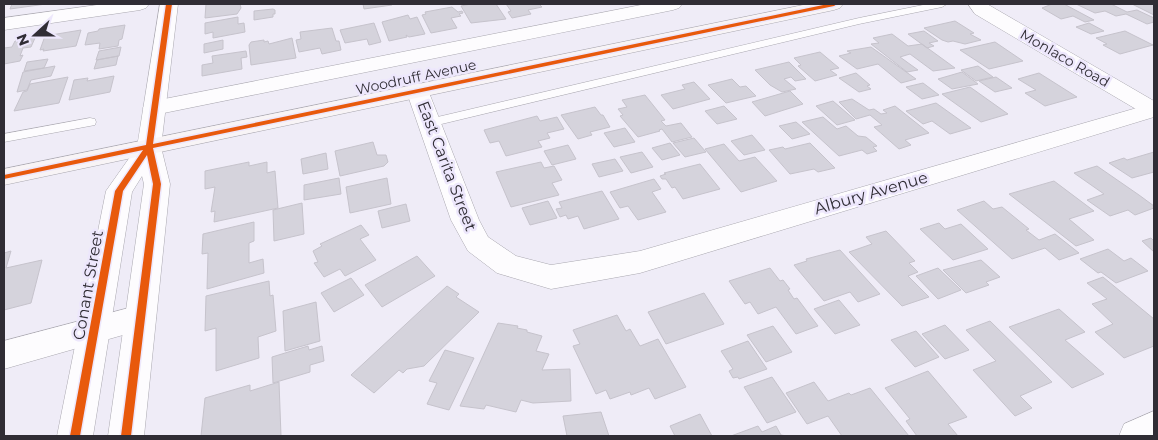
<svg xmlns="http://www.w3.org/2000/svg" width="1158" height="440" font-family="Montserrat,sans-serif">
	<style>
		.building { fill: #d5d3dc; stroke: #c6c3cc }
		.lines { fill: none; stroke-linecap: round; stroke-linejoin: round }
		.service-casing { stroke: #aaa8b0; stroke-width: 1 }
		.minor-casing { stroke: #aaa8b0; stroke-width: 1 }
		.tertiary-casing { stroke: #aaa8b0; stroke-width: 1 }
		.secondary-casing { stroke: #aaa8b0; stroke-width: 1 }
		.service { fill: #fdfcfe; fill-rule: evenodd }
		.minor { fill: #fdfcfe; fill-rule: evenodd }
		.tertiary { fill: #fdfcfe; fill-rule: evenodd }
		.secondary { fill: #f8f4f6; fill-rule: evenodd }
		.cycleway-casing { stroke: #ede7fc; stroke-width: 3 }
		.cycleway { fill: #e8590c; fill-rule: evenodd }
		.labels { text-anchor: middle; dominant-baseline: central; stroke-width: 5; stroke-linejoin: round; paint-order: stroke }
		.far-street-label { font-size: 14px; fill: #302d35; stroke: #ede7fc }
		.street-label { font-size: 16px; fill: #302d35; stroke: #ede7fc }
	</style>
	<rect width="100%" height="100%" fill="#efecf7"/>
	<path class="building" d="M 12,4 L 46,4 L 10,9 Z
		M 206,4 L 240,4 L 241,8 L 237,14 L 205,18 Z
		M 363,4 L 392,4 L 392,5 L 364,9 Z
		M 471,4 L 496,4 L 506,19 L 471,23 L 461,6 Z
		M 506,4 L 539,4 L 542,7 L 528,10 L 531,14 L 512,18 L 508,12 L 511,11 Z
		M 1064,4 L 1094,20 L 1085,22 L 1073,16 L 1061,19 L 1042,8 L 1052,4 Z
		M 1076,4 L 1111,4 L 1127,12 L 1137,10 L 1154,18 L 1154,22 L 1147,24 L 1126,14 L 1116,16 L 1105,11 L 1095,13 Z
		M 1132,4 L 1154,4 L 1154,15 Z
		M 452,7 L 458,12 L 462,11 L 463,13 L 459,14 L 461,16 L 451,18 L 457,28 L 431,33 L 422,15 L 426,14 L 425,12 Z
		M 273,9 L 275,10 L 275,14 L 273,14 L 273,17 L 254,20 L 254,11 Z
		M 408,15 L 410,19 L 417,17 L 425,34 L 409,37 L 406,35 L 407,37 L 389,41 L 382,22 Z
		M 238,17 L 238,24 L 244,23 L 245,32 L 213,38 L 213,32 L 205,34 L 205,23 Z
		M 955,21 L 974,33 L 970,34 L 981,40 L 965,44 L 953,41 L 948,42 L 942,40 L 924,28 Z
		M 374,23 L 381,42 L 369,45 L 367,39 L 345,43 L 340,30 Z
		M 1089,23 L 1104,31 L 1091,34 L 1076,27 Z
		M 125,25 L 122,39 L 119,40 L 118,46 L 99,49 L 100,43 L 85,45 L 88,33 L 98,31 L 99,29 Z
		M 332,28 L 336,41 L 339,41 L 341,50 L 322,54 L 320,48 L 299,52 L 296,40 L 301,39 L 300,32 Z
		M 81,30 L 76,46 L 43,51 L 44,49 L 40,50 L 45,36 Z
		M 924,31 L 938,41 L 929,43 L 934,46 L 927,48 L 908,34 Z
		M 1125,31 L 1153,45 L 1120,54 L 1103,45 L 1107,44 L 1096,38 Z
		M 892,34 L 908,46 L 922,44 L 955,68 L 933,71 L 910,54 L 900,57 L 918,70 L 907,72 L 871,44 L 879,43 L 873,38 Z
		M 35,38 L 31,47 L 23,48 L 20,56 L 23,55 L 20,61 L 4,64 L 4,48 L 12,47 L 15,41 Z
		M 292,38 L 296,58 L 251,65 L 249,45 L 251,42 L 264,40 L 264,42 L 268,41 L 269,44 Z
		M 223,40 L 223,49 L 204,53 L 204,44 Z
		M 995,42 L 1023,61 L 989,69 L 960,50 Z
		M 121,47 L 119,56 L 96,60 L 99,51 Z
		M 871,47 L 916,79 L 901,83 L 878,64 L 857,69 L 839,56 L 851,53 L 847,51 Z
		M 246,51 L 247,57 L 241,58 L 242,69 L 202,76 L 202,65 L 213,63 L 212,56 Z
		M 820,52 L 839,68 L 830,70 L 837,75 L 815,81 L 798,66 L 801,65 L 794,58 Z
		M 118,56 L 116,65 L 94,69 L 97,60 Z
		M 48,59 L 44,68 L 24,71 L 27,62 Z
		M 789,62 L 806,79 L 795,81 L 791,77 L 784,79 L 796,89 L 782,92 L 770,85 L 755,70 Z
		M 55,66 L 51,76 L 31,80 L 27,90 L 17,92 L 23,72 Z
		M 978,66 L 993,77 L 976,81 L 961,70 Z
		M 962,72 L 978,84 L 952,89 L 938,79 Z
		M 856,73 L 870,85 L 867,86 L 871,89 L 859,92 L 839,78 Z
		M 1039,73 L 1077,97 L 1045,106 L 1025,93 L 1036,90 L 1018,79 Z
		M 114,76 L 110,92 L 69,100 L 74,80 L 88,78 L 87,81 Z
		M 68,77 L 59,103 L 14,111 L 23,92 L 27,91 L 30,84 Z
		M 996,77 L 1012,88 L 995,92 L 979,81 Z
		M 732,79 L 740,87 L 746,86 L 756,96 L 726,103 L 708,85 Z
		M 694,82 L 710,99 L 673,109 L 661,95 L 685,89 L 682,85 Z
		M 923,83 L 939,95 L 922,99 L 906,87 Z
		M 970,87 L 1008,114 L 981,122 L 942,94 Z
		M 790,91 L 803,104 L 765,116 L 752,102 Z
		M 645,95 L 665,120 L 661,121 L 666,126 L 681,123 L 692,137 L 672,142 L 662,129 L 659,130 L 660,131 L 638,137 L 620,116 L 623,115 L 618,109 L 627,107 L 622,100 Z
		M 852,99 L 869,110 L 874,109 L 881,114 L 887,113 L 883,110 L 895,106 L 929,133 L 905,140 L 911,145 L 899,149 L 874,127 L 882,125 L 870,115 L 856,119 L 839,102 Z
		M 833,101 L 855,120 L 837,125 L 816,106 Z
		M 936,103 L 971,128 L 950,134 L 932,121 L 923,124 L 906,111 Z
		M 724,106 L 737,119 L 717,124 L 705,111 Z
		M 595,107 L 601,115 L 603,115 L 610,127 L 590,132 L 592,135 L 578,139 L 561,115 Z
		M 537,116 L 540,121 L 557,117 L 564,129 L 547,133 L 550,138 L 538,141 L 542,147 L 506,156 L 499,141 L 490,143 L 484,130 Z
		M 823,117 L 837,129 L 846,126 L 858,136 L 866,137 L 877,146 L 873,147 L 877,151 L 867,154 L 862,150 L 839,156 L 802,122 Z
		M 796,122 L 810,134 L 792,139 L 779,126 Z
		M 625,128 L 635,142 L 614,147 L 604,133 Z
		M 752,135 L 765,150 L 744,155 L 731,141 Z
		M 694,138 L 706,152 L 685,157 L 673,143 Z
		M 373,142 L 377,155 L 386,155 L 388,162 L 384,166 L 340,176 L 335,151 Z
		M 670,143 L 680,155 L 662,160 L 652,148 Z
		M 810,143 L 835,168 L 818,172 L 814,169 L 790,174 L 769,150 L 783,147 L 785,149 Z
		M 724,144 L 739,161 L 755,157 L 777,181 L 741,192 L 705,149 Z
		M 568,145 L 576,159 L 552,165 L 544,151 Z
		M 642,152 L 653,167 L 631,173 L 620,157 Z
		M 1154,152 L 1154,172 L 1132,178 L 1109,163 L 1124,158 L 1127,160 Z
		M 326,153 L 328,169 L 303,174 L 301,159 Z
		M 615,159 L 623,171 L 599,177 L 592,164 Z
		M 249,162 L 249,166 L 267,162 L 267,173 L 275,171 L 278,208 L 214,222 L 215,211 L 211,212 L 215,187 L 205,189 L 205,171 Z
		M 541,162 L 544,168 L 554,166 L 562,180 L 552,183 L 559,195 L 511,207 L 496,172 Z
		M 700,164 L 720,189 L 683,199 L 675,187 L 672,188 L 666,179 L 662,179 L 660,176 L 666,174 L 664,173 Z
		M 1097,166 L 1139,195 L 1154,206 L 1154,208 L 1135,215 L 1128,210 L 1110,216 L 1087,200 L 1104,194 L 1074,173 Z
		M 339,178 L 341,194 L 304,200 L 304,185 Z
		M 387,178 L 391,204 L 350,213 L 346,187 Z
		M 654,179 L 661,189 L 652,192 L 666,212 L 638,220 L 628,206 L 620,208 L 610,192 Z
		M 1054,181 L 1094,211 L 1069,219 L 1094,240 L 1076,246 L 1009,194 Z
		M 602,191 L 619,219 L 584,229 L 578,216 L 568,219 L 566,215 L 560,217 L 556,209 L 562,208 L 559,202 Z
		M 548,201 L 557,218 L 530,225 L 522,208 Z
		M 984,201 L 993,209 L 1002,207 L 1029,229 L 1026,230 L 1039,240 L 1055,234 L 1079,253 L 1059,260 L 1045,248 L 1012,259 L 957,210 Z
		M 302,203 L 304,234 L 274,241 L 273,210 Z
		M 406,204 L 410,221 L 382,228 L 378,211 Z
		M 254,222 L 254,241 L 249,243 L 249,263 L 263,259 L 264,273 L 207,289 L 208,253 L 202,254 L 203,234 Z
		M 939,223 L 945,229 L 961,224 L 988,249 L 953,260 L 920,229 Z
		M 361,225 L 369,235 L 360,239 L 376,260 L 345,276 L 340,269 L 324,277 L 314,263 L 318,262 L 313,251 L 322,246 L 320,244 Z
		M 886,231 L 915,261 L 909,263 L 918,272 L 908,276 L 929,297 L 902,306 L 849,252 L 872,244 L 866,237 Z
		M 1151,238 L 1154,241 L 1154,252 L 1142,241 Z
		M 1108,249 L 1124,261 L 1131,258 L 1148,271 L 1116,283 L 1101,272 L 1098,273 L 1080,259 Z
		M 840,250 L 880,294 L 858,302 L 850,292 L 824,301 L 794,265 L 807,261 L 806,259 Z
		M 11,251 L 6,268 L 42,260 L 31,303 L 4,310 L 4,253 Z
		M 417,256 L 435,276 L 382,307 L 365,285 Z
		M 981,260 L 1000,277 L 986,282 L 989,285 L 966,293 L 943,270 Z
		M 770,268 L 780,281 L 783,280 L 790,289 L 788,290 L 794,299 L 797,298 L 818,326 L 796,334 L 776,307 L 758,314 L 750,302 L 745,304 L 729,281 Z
		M 938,268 L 961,290 L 938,299 L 916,276 Z
		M 1103,277 L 1154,319 L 1154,346 L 1124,358 L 1095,332 L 1113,324 L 1092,304 L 1107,299 L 1087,283 Z
		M 351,278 L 364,295 L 334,312 L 321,293 Z
		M 269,281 L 270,296 L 273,295 L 276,331 L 258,337 L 259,358 L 216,371 L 216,328 L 205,331 L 206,296 Z
		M 447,286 L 459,294 L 456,297 L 479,312 L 424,366 L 407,369 L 403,373 L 399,370 L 374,393 L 351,375 Z
		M 704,293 L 724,324 L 666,344 L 648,312 Z
		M 839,300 L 860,325 L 835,334 L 814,309 Z
		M 316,302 L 320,341 L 285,351 L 283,311 Z
		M 1059,309 L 1085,332 L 1065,340 L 1104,374 L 1072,388 L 1009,327 Z
		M 617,315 L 626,331 L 630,329 L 640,346 L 658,339 L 686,387 L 655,399 L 649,388 L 631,395 L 630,392 L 610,399 L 606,390 L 596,394 L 573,346 L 580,344 L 573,330 Z
		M 990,321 L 1052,382 L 1020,396 L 1032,408 L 1015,416 L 973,370 L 996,361 L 966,330 Z
		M 498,323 L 518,326 L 517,328 L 527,330 L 527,332 L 542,336 L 536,351 L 549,354 L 542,370 L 570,369 L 571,401 L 533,403 L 521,400 L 516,412 L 486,405 L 484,409 L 460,406 Z
		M 945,325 L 969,350 L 945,359 L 922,334 Z
		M 773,326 L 792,352 L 766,362 L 747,335 Z
		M 916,331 L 939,357 L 915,367 L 891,340 Z
		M 748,341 L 767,369 L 739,379 L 738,377 L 733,378 L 729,371 L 733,369 L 721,351 Z
		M 308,346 L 309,350 L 322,346 L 324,361 L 310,365 L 310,372 L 273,383 L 272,357 Z
		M 445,350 L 474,358 L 449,410 L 427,404 L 437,383 L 429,381 Z
		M 928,371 L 967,417 L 948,424 L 958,436 L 917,436 L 906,421 L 910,419 L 885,388 Z
		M 772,377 L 796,412 L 767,423 L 744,387 Z
		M 279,382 L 281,436 L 201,436 L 205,398 L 250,385 L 250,391 Z
		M 814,382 L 828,401 L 849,393 L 851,395 L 870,388 L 909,436 L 842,436 L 828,416 L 807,424 L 786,393 Z
		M 601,412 L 609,436 L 567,436 L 563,416 Z
		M 700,414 L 712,436 L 675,436 L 670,426 Z
		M 758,426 L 762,432 L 776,426 L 781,435 L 787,436 L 731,436 Z"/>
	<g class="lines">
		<g class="service-casing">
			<path id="service" d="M 928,4 L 947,4 L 942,7 L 859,24 L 429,127 L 423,123 L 429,119 L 859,18 Z
				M 90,118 L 95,119 L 96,122 L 95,125 L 4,142 L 4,134 Z"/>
		</g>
		<g class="minor-casing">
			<path id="minor" d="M 104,4 L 149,4 L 146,8 L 140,10 L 4,30 L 4,18 Z
				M 646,4 L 682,4 L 679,8 L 673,10 L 154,115 L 146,113 L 143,108 L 146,103 L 154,101 Z
				M 417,83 L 425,85 L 428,90 L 479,220 L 488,237 L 516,256 L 551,265 L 640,251 L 1154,103 L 1154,117 L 640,273 L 551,289 L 497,273 L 468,251 L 451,220 L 406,90 L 409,85 Z
				M 140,305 L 151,309 L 156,318 L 151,327 L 4,369 L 4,341 Z
				M 1154,411 L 1154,436 L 1119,436 L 1124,424 Z"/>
		</g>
		<g class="tertiary-casing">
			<path id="tertiary" d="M 160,4 L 178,4 L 161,147 L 170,184 L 144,436 L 108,436 L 144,184 L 142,176 L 132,192 L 93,436 L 57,436 L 106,191 L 137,147 Z
				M 968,4 L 987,4 L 1154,101 L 1154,117 L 1146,115 L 975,14 Z"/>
		</g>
		<g class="secondary-casing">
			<path id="secondary" d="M 808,4 L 843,4 L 840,8 L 834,10 L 4,185 L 4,169 Z"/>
		</g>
		<use href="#service" class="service"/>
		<use href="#minor" class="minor"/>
		<use href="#tertiary" class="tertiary"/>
		<use href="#secondary" class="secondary"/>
		<g class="cycleway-casing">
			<path id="cycleway" d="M 166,4 L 172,4 L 153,144 L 828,4 L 837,4 L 834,6 L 153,148 L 161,184 L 131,436 L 121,436 L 153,184 L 147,155 L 123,191 L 80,436 L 70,436 L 115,191 L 143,150 L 4,179 L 4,175 L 146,145 Z"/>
		</g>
		<use href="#cycleway" class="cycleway"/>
	</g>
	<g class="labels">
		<g class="far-street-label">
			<text transform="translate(1065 58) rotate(30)">Monlaco Road</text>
			<text transform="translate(416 77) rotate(-12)">Woodruff Avenue</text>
		</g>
		<g class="street-label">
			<text transform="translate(447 166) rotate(69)">East Carita Street</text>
			<text transform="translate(871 193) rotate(-16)">Albury Avenue</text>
			<text transform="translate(88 285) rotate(-80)">Conant Street</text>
		</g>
	</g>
	<rect width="1158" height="440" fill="none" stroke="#302d35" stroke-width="10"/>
	<g transform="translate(35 35) rotate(249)" stroke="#ede7fc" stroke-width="4" paint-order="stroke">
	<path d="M0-4L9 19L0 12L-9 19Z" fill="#302d35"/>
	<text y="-8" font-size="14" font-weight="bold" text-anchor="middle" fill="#302d35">N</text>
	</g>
</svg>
